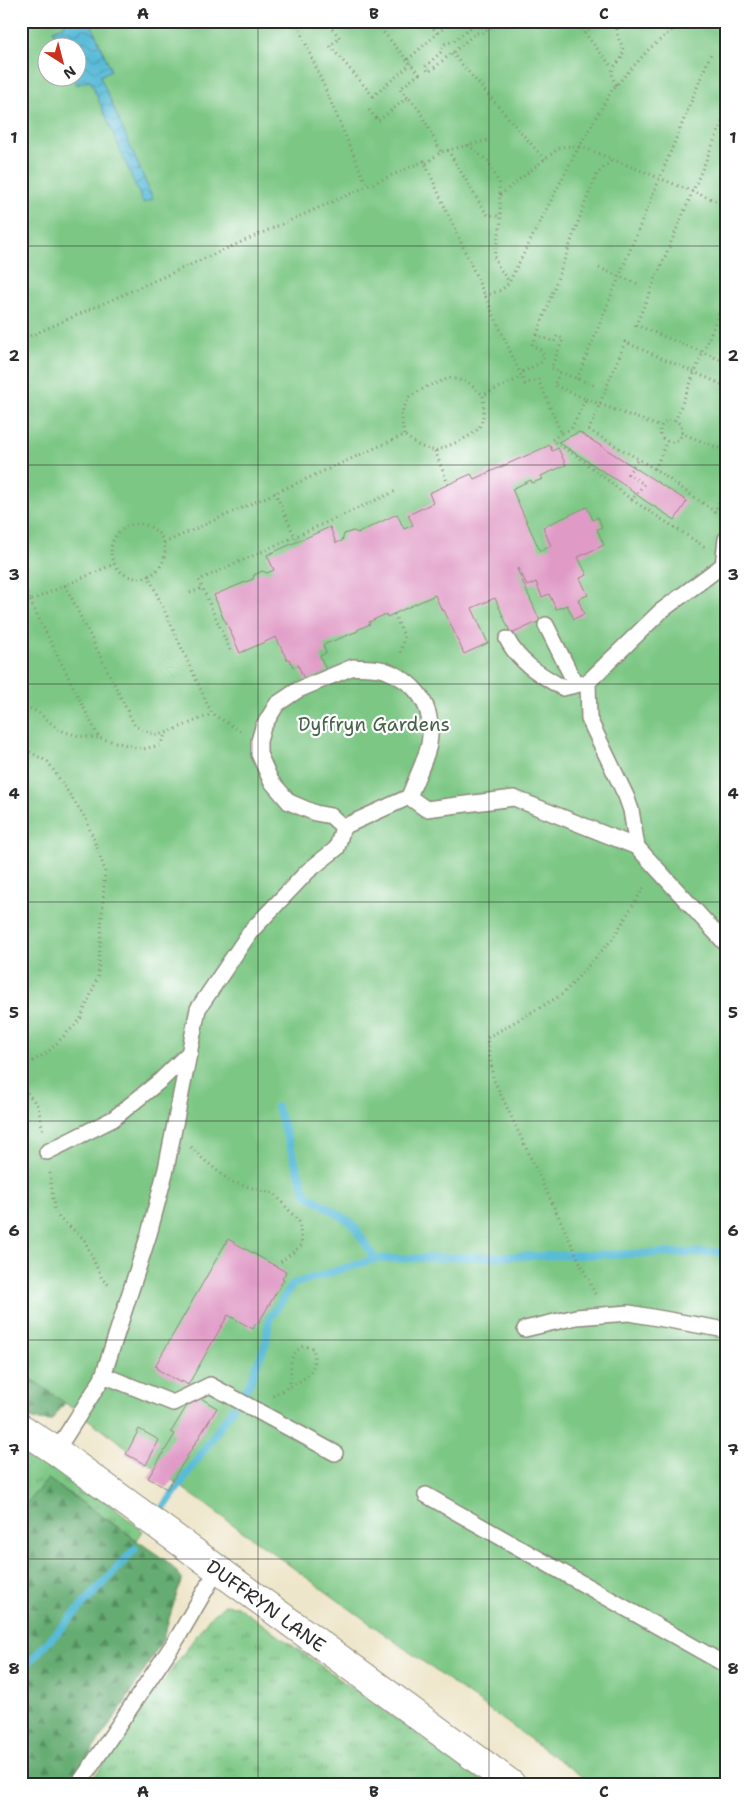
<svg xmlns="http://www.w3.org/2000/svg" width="747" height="1805" font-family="'Shantell Sans',sans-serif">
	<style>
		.grass { fill: url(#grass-tufts); stroke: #547958 }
		.forest { fill: url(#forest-firs); stroke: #486c4e }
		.park { fill: #7cc784; stroke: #547958; fill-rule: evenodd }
		.water { fill: url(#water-waves); stroke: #427382 }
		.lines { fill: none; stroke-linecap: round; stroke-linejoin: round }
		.stream { stroke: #59bbd8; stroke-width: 8 }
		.building { fill: #e09ac6 }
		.service-casing { stroke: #8c887a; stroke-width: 18 }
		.minor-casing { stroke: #8c887a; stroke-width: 30 }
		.path { stroke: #8c887a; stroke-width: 3; stroke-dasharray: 1 4; stroke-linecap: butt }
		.service { stroke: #fff; stroke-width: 15 }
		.minor { stroke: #fff; stroke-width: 28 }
		.grid { fill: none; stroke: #2b2b2b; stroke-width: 1; stroke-opacity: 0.55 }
		.labels { text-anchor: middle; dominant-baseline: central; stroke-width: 4.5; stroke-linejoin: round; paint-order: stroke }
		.park-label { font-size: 19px; fill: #47624a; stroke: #fff }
		.street-label { font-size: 19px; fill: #2b2b2b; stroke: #fff }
		.neatline { fill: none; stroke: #2b2b2b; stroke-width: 2 }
		.grid-label { font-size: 16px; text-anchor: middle; font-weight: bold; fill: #2b2b2b }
	</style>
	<defs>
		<pattern id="grass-tufts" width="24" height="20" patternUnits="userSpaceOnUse" patternTransform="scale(1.25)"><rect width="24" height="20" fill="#7cc784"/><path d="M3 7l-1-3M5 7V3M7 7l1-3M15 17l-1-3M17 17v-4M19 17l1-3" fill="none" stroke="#66a26c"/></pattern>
		<pattern id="forest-firs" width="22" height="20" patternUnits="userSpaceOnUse" patternTransform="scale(1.25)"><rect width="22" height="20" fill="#65ac72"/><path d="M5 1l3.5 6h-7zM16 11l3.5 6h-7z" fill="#538c5e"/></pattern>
		<pattern id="water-waves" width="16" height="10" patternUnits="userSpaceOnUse" patternTransform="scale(1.25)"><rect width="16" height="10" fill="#59bbd8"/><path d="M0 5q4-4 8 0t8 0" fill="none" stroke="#4a98af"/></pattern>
	</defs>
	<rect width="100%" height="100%" fill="#fff"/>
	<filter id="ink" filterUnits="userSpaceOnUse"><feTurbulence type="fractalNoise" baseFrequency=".02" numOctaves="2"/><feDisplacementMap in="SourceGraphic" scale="10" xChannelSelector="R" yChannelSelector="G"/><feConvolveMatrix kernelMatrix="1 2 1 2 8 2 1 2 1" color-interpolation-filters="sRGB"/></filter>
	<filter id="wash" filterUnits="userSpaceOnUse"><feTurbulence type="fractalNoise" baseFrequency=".0096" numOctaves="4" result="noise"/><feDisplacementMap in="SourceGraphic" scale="20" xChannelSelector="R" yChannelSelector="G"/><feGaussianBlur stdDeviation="1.12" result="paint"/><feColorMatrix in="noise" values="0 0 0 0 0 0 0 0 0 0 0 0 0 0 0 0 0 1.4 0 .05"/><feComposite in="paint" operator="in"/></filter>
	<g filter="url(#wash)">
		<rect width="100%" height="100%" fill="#eee6ca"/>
		<path class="grass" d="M 21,1433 L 143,1531 L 137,1540 L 48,1479 L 21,1509 Z
			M 224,1605 L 237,1606 L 487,1784 L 89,1784 L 209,1618 Z"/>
		<path class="forest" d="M 21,1340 L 91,1369 L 51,1421 L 36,1420 L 21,1415 Z
			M 48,1479 L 168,1562 L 182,1578 L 162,1641 L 126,1701 L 69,1784 L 21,1784 L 21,1509 Z"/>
		<path class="park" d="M 21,21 L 726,21 L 726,1784 L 592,1784 L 21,1371 ZM 48,48 L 78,48 L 78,78 L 48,78 Z"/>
		<path class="water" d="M 64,21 L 90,21 L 111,70 L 100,76 L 153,199 L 143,203 L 90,80 L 77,85 L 74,78 L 78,78 L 78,48 L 61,47 L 53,30 L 65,25 Z"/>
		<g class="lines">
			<path class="stream" d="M 277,1107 L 306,1194 L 352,1223 L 375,1259 L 726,1252
				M 241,1397 L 250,1382 L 266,1343 L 269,1319 L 293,1284 L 375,1259
				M 160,1513 L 233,1408
				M 21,1671 L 135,1549"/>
		</g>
		<g id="blocks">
			<path class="building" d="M 579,432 L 687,501 L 675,520 L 644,500 L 630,490 L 630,489 L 558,442 Z
				M 550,445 L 552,451 L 558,448 L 566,465 L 541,476 L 543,479 L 532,483 L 531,480 L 512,489 L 540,551 L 551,546 L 543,527 L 587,507 L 593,520 L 598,517 L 602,527 L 597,529 L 604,545 L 578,557 L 587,575 L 580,578 L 588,595 L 578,599 L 584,614 L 574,619 L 567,605 L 556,609 L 549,594 L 542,597 L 536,582 L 527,586 L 519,568 L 517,569 L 540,621 L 511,634 L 495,598 L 472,608 L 488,643 L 464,654 L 444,610 L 442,611 L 435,595 L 387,617 L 386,614 L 369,622 L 370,624 L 357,630 L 358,631 L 323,645 L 326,653 L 320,656 L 327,672 L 305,681 L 298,665 L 293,667 L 289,659 L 287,660 L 276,637 L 240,653 L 226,622 L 223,618 L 214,595 L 253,579 L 254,575 L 262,571 L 267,573 L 274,570 L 267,555 L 330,527 L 336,543 L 342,541 L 344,534 L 353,531 L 358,533 L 397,514 L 404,529 L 413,525 L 408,515 L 433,503 L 429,493 L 471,474 L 474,479 Z
				M 228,1239 L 286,1272 L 282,1278 L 284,1279 L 258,1324 L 256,1323 L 253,1329 L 228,1315 L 188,1385 L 182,1381 L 181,1383 L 157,1369 L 158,1367 L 155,1366 Z
				M 194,1394 L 217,1408 L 167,1489 L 148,1478 L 175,1434 L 171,1432 Z
				M 139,1429 L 159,1440 L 146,1465 L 126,1454 Z"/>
		</g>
	</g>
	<g filter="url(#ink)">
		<use href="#blocks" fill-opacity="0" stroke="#8c887a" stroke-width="1"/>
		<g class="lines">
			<g class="service-casing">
				<path id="service" d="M 546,625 L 576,685
					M 507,639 C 519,663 541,675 563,688 L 588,682
					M 353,667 C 363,668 378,667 387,671 C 419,684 435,709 429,744 C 427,757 414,783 409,797 L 343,827 L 331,816 L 315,813 L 289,802 L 271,781 L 259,754 L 259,741 L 263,727 L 277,704 L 298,690 Z
					M 409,797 L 426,809 L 514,798 L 637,847 L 726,944
					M 637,847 L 631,810 L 626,796 L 589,719 L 588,682 L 661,611 L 723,565 L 726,539
					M 47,1152 L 113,1119 L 161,1080 L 190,1052
					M 525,1329 L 576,1317 L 629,1313 L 726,1330
					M 103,1375 L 173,1403 L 210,1385 L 335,1453
					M 56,1451 L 102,1379 L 115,1339 L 149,1234 L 166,1169 L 198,1009 L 251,931 L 308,871 L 337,848 L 343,827
					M 426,1495 L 726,1665
					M 79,1784 L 178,1637 L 217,1570"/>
			</g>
			<g class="minor-casing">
				<path id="minor" d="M 21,1428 L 56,1451 L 511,1784"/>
			</g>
			<path class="path" d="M 296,21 L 367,186
				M 326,21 L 340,38 L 330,46 L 373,96 L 411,64
				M 357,21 L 358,23 L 360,21
				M 374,21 L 407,60
				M 427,21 L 438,34
				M 478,21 L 454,41 L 445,44 L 442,48 L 441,52 L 425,67 L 429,72 L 476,33 L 485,32 L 498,21
				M 575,21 L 612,67
				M 584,33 L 598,21
				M 452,53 L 545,160
				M 616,85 C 604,63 623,67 623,51 C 623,45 619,42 618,36 C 617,33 617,28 617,24 L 619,21
				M 408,97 L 400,89 L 419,74 L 407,60 L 452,21
				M 369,110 L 378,121 L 408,97 L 418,108 L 441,152
				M 726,113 L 636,325 L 726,362
				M 468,145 L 488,161 L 499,183 L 501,224 L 494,256 L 498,266 L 509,282
				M 580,146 L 726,205
				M 448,150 L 483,209 L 488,215 L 499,216
				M 426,163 L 441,152 L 489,140
				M 500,195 L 560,147 L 571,146 L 580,148
				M 599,268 L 638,284
				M 485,296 L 501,290 L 508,284 L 575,154 L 612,90 L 649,49 L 683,21
				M 537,335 L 585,203 L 597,174 L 613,159
				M 21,340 L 424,161 L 525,384 L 538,379 L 561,433 L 571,429 L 586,399 L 554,385 L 560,372 L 551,368 L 563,339 L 557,336 L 554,342 L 537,335 L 532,345 L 540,350 L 544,356 L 542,362 L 520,373
				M 560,372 L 596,386
				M 577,379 L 712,51
				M 726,386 L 625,342 L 589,430 L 655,469 L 715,512 L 726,486
				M 586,399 L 661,427
				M660 431a11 11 0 1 1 22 0a11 11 0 1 1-22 0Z
				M 675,421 L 726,296
				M 561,433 L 552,440 L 581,459 L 632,500 L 644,484 L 628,474 L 638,459
				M 681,433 L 726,451
				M 404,435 L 401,414 L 409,397 L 428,386 L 450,378 L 468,382 L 483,395
				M 435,451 L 448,484
				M 655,469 L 667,441
				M 275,492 L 297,542
				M 632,500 L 705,547
				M111 551a27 27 0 1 1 54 0a27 27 0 1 1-54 0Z
				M 164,543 L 404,435 L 419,446 L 435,451 C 445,447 470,438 477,430 C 485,421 484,406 483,395 L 522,377
				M 148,575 L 212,714 L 241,731
				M 21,580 L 30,601 L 114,564
				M 65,585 L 135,726 L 155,735 L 165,733
				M 190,593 L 203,588
				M 30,601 L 99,738 L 143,749 L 160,745 L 166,733 L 212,714
				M 394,614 L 404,636 L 400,655
				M 230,650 L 199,580 L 396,491
				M 21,704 L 38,712 L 59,730 L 79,736 L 98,738
				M 21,747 L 48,762 L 86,819 L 105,870 L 98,977 L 80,1020 L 48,1052 L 25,1066 L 21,1066
				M 21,1085 L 38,1106 L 43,1132
				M 191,1147 L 197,1154 L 231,1182 L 275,1194 L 299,1222 L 302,1245 L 278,1264
				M 50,1173 L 54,1208 L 59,1218 L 84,1239 L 102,1279 L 110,1286
				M 595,1294 L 493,1078 L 487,1038 L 563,994 L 614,937 L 645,885
				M 273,1396 C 293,1382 321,1380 313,1348 L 303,1346 C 284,1359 294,1370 289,1387"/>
			<use href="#service" class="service"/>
			<use href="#minor" class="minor"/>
		</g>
	</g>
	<path class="grid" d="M 258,21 L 258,1784M 489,21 L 489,1784M 21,246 L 726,246M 21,465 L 726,465M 21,684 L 726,684M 21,902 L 726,902M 21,1121 L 726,1121M 21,1340 L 726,1340M 21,1559 L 726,1559"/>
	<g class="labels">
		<g class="park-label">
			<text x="374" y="724">Dyffryn Gardens</text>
		</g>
		<g class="street-label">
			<text transform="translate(266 1606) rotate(36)">DUFFRYN LANE</text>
		</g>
	</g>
	<rect width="747" height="1805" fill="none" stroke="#fff" stroke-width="55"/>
	<g transform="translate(62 62) rotate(144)"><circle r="24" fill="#ffffff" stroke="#aaaaaa"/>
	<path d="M0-4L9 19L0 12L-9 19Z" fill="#c8321e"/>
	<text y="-8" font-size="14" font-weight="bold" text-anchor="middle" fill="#2b2b2b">N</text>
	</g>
	<rect x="28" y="28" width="692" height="1750" class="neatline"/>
	<g class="grid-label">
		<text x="143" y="19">A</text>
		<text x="374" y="19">B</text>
		<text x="604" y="19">C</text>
		<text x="14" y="143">1</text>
		<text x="733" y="143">1</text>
		<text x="14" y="361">2</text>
		<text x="733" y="361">2</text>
		<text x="14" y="580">3</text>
		<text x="733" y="580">3</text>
		<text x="14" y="799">4</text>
		<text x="733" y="799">4</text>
		<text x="14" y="1018">5</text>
		<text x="733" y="1018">5</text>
		<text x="14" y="1236">6</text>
		<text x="733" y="1236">6</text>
		<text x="14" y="1455">7</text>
		<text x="733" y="1455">7</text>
		<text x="14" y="1674">8</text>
		<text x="733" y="1674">8</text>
		<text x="143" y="1797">A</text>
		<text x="374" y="1797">B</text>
		<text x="604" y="1797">C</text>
	</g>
</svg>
